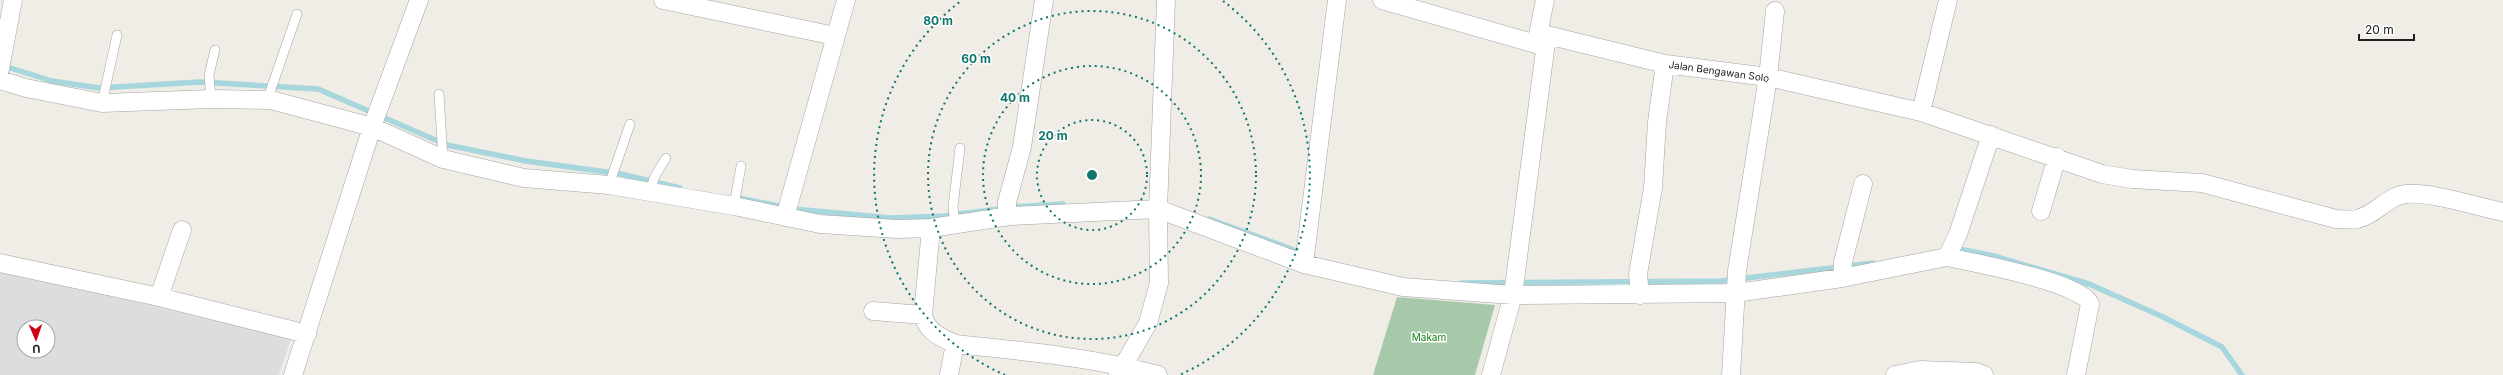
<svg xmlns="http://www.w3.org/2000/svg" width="2503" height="375" font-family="Inter,sans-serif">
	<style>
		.residential { fill: #dedddd; fill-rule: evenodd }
		.cemetery { fill: #a8c9a9 }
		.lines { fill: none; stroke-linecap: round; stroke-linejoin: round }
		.stream { stroke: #a7d6dd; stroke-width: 5.5 }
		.lane-casing { stroke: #a4a4a4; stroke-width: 10 }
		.street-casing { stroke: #a4a4a4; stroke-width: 19 }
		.lane { stroke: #fff; stroke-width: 9 }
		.street { stroke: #fff; stroke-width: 18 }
		.ring { fill: none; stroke: #0f766e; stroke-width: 2; stroke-dasharray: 2 4 }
		.labels { text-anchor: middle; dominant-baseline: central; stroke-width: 3; stroke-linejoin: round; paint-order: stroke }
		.street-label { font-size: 10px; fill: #202020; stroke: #fff }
		.park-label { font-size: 10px; fill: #0f7f0d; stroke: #fff }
		.centre { fill: #0f766e; stroke: #fff; stroke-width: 2 }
		.ring-label { font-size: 12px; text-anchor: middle; font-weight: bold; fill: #0f766e; stroke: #fff; stroke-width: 3; stroke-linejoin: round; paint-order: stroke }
	</style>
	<rect width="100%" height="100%" fill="#f0ece6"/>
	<path class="residential" d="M 0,272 L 124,299 L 291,339 L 279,375 L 0,375 ZM 24,327 L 48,327 L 48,351 L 24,351 Z"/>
	<path class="cemetery" d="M 1397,297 L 1495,305 L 1475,375 L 1373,375 Z"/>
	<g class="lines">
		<path class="stream" d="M 4,66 L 52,81 L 99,88 L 200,82 L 318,89 L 447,145 L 526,161 L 621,174 L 680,188
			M 734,197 L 794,209 L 891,218 L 944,216 L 999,209
			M 1010,207 L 1063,204
			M 1209,219 L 1302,253
			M 1959,249 L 1994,256 L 2089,284 L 2161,316 L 2222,347 L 2242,375
			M 1462,283 L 1721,281 L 1873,263"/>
		<g class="lane-casing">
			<path id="lane" d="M 439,94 L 443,159
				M 211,99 L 209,75 L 215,50
				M 271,100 L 270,92 L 297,14
				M 102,103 L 117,35
				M 609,185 L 630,124
				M 649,193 L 655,176 L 666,158
				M 734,206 L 741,166
				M 955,225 L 953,207 L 960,148"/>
		</g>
		<g class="street-casing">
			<path id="street" d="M 663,0 L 835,36
				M 1382,0 L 1536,44 L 1547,35 L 1665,64 L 1768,77 L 1921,112 L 2102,174 L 2132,179 L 2202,183 L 2336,219 C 2343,219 2351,220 2357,219 C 2376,215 2387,196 2406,194 C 2429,191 2478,207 2503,212
				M 1536,44 L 1545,0
				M 0,69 L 13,0
				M 0,80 L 26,88 L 102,103 L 211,99 L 271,100 L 372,127 L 443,159 L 524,178 L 609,185 L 734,206 L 820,224 L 897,229 L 931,228 L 1010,216 L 1158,209 L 1304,264 L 1403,287 L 1513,295 L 1736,293 L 1842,278 L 1947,257 L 1958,234 L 1991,135
				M 1921,112 L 1948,0
				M 2041,211 L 2057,157
				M 1010,216 L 1007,213 L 1007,202 L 1022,147 L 1044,0
				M 785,217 L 846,0
				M 931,228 L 923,315 C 927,332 940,337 955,344
				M 1947,257 C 1971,262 2083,283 2090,304 L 2076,375
				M 0,263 L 159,297 L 307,334
				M 1304,264 L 1337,0
				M 1842,278 L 1843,262 L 1863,184
				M 1640,295 L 1638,274 L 1653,188 L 1657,122 L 1665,64
				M 159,297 L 182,230
				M 873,311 L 923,315
				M 293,375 L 372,127 L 419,0
				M 949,375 L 955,344 C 1023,351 1092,357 1158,375
				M 1118,375 L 1148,323 L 1159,283 L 1158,209 L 1166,0
				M 1491,375 L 1513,295 L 1547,35
				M 1731,375 L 1737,271 L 1768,77 L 1775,11
				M 1895,375 L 1920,370 L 1976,372 L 1984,375"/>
		</g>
		<use href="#lane" class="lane"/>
		<use href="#street" class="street"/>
	</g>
	<g class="ring">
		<circle cx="1092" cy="175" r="55"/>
		<circle cx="1092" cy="175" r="109"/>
		<circle cx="1092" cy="175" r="164"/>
		<path d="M1005 375A218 218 0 0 1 961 1M1223 1A218 218 0 0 1 1179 375"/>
	</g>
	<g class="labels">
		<g class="street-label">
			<text transform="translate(1719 71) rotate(8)">Jalan Bengawan Solo</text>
		</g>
		<g class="park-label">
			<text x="1429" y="337">Makam</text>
		</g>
	</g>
	<circle cx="1092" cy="175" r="6" class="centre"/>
	<g class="ring-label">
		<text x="938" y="25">80 m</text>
		<text x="976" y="63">60 m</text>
		<text x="1015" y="102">40 m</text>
		<text x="1053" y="140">20 m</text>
	</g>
	<g transform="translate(36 339) rotate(178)"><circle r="19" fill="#ffffff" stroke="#a6a6a6"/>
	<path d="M0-3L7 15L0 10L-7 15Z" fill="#ce0216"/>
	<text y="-6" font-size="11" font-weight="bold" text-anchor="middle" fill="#202020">U</text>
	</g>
	<path d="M2359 34v6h55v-6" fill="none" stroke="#202020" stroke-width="2"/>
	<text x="2365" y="34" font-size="12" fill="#202020" stroke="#ffffff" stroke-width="3" paint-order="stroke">20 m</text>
</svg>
